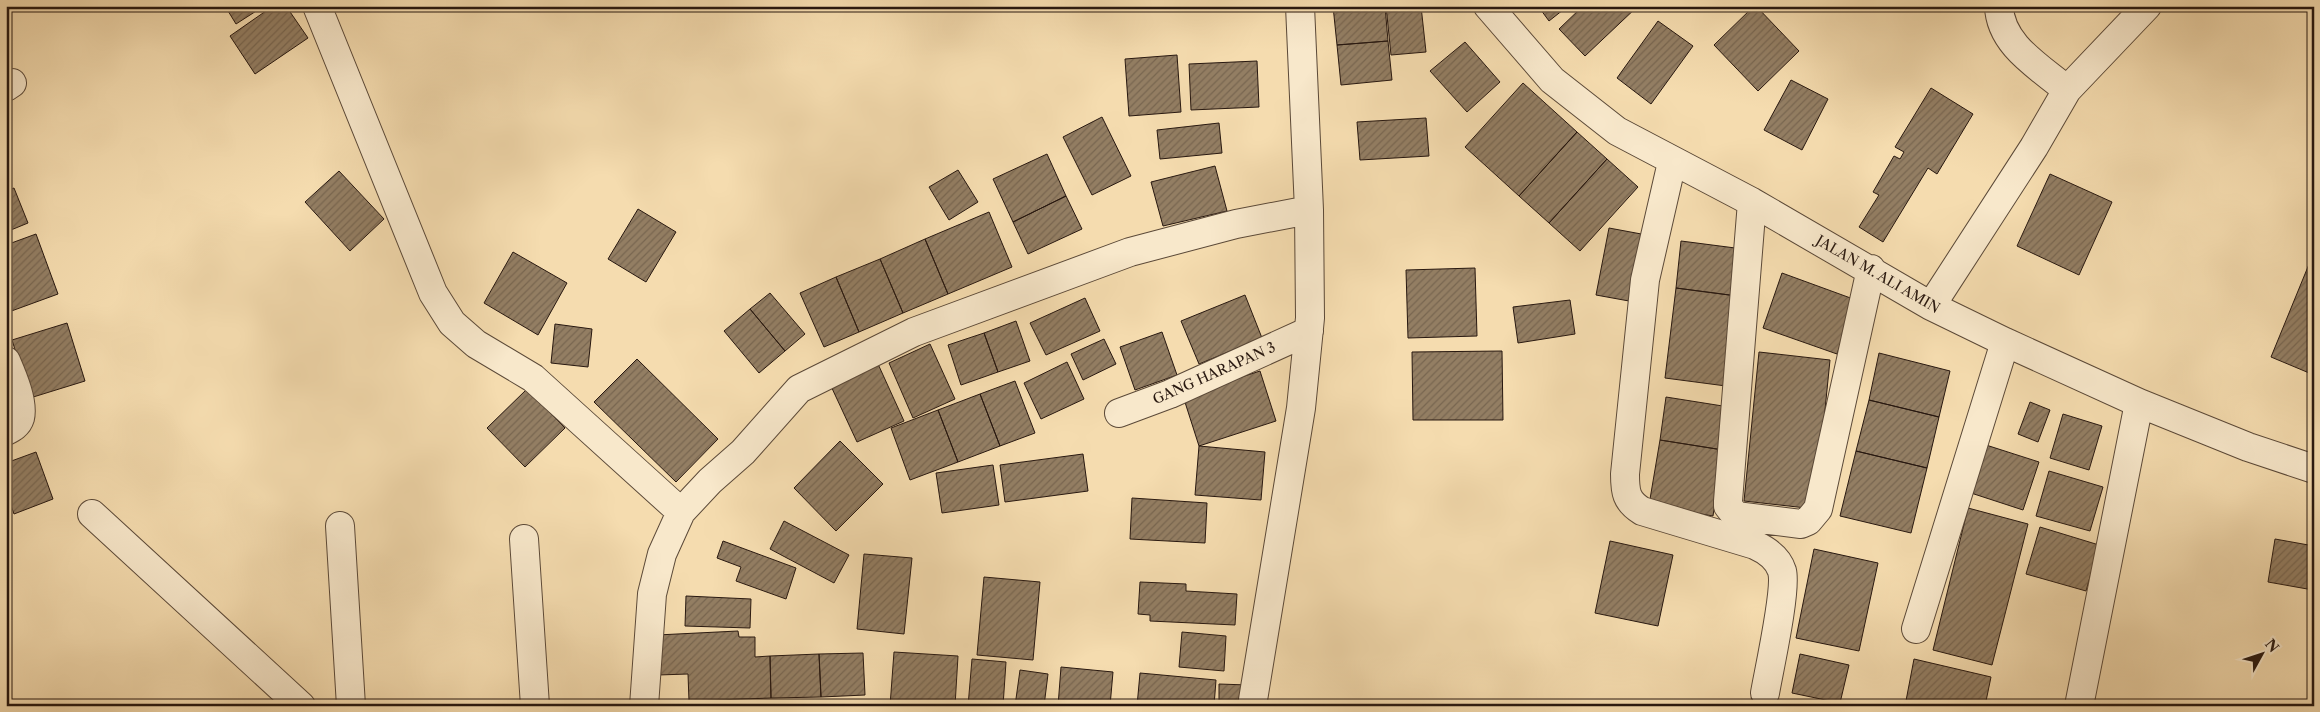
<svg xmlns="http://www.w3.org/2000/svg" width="2320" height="712" font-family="'Libre Caslon Text',serif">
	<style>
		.building { fill: url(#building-hatch); stroke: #281810 }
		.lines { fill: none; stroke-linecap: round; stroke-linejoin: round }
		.minor-casing { stroke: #5b4938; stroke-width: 30 }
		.minor { stroke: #f8e8cb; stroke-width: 28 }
		.labels { text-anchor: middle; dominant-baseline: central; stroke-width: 4; stroke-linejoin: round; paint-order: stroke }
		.street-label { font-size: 14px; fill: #281810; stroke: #f8e8cb }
	</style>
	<defs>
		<pattern id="building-hatch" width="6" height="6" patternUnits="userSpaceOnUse" patternTransform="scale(1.25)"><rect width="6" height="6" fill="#937e63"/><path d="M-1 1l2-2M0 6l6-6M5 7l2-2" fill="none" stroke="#786650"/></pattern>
	</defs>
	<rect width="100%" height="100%" fill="#f5dcaf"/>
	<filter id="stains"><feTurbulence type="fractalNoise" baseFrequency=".004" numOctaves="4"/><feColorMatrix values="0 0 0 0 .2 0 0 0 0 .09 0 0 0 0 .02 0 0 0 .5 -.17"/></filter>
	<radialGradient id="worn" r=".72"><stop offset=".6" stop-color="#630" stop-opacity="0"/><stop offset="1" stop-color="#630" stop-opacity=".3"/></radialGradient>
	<path class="building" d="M 225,6 L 264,6 L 236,24 Z
		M 273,6 L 286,6 L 308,38 L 255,74 L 230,36 Z
		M 1333,6 L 1385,6 L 1388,41 L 1337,45 Z
		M 1386,6 L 1421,6 L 1426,52 L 1391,55 Z
		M 1538,6 L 1568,6 L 1549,21 Z
		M 1583,6 L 1638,6 L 1585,56 L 1559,29 Z
		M 1754,6 L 1756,6 L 1799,51 L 1758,91 L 1714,45 Z
		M 1658,21 L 1693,46 L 1651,104 L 1617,78 Z
		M 1388,41 L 1392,80 L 1341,85 L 1337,45 Z
		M 1465,42 L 1500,82 L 1467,112 L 1430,71 Z
		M 1177,55 L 1181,112 L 1129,116 L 1125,59 Z
		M 1257,61 L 1259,107 L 1191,110 L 1189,64 Z
		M 1791,80 L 1828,99 L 1802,150 L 1764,130 Z
		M 1523,83 L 1577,132 L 1519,196 L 1465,147 Z
		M 1931,88 L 1973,114 L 1937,174 L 1928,168 L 1883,242 L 1859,227 L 1879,195 L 1873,192 L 1894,156 L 1900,159 L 1904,152 L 1895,147 Z
		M 1102,117 L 1131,176 L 1092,195 L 1063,137 Z
		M 1426,118 L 1429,156 L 1360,160 L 1357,122 Z
		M 1219,123 L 1222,153 L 1160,159 L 1157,130 Z
		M 1577,132 L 1607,159 L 1549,223 L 1519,196 Z
		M 1047,154 L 1066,196 L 1013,222 L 993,179 Z
		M 6,155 L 11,171 L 6,173 Z
		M 1607,159 L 1638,187 L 1580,251 L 1549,223 Z
		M 1215,166 L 1227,211 L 1163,226 L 1151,182 Z
		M 958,170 L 978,202 L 949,220 L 929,187 Z
		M 339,171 L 384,219 L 350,251 L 305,202 Z
		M 2050,174 L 2112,202 L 2079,275 L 2017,246 Z
		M 14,188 L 28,223 L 6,232 L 6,191 Z
		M 1066,196 L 1082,229 L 1028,254 L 1013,222 Z
		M 638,209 L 676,232 L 646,282 L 608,259 Z
		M 989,212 L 1012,267 L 948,294 L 925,239 Z
		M 1609,228 L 1652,236 L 1640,303 L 1596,295 Z
		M 36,234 L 58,294 L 6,313 L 6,245 Z
		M 925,239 L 948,294 L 903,313 L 880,259 Z
		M 1681,241 L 1743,249 L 1737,296 L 1676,288 Z
		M 513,252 L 567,283 L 538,335 L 484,303 Z
		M 2314,252 L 2314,375 L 2271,357 Z
		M 880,259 L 903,313 L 859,332 L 836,277 Z
		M 1475,268 L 1477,336 L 1408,338 L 1406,270 Z
		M 1782,273 L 1856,300 L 1837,354 L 1763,328 Z
		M 836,277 L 859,332 L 824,347 L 800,293 Z
		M 1676,288 L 1737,296 L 1726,386 L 1665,378 Z
		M 770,293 L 805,334 L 785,351 L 750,309 Z
		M 1245,295 L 1262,338 L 1199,364 L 1181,321 Z
		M 1085,298 L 1100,331 L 1046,355 L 1030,323 Z
		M 1570,300 L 1575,334 L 1518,343 L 1513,307 Z
		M 750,309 L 785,351 L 759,373 L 724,331 Z
		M 1016,321 L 1030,361 L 998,372 L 984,333 Z
		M 67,323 L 85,381 L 30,398 L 12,340 Z
		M 555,324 L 592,329 L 588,367 L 551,363 Z
		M 1162,332 L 1177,375 L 1135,390 L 1120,347 Z
		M 984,333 L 998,372 L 961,385 L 948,345 Z
		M 1104,339 L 1116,364 L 1083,380 L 1071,354 Z
		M 930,344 L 955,399 L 913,418 L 889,363 Z
		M 1502,351 L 1503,420 L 1413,420 L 1412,352 Z
		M 1759,352 L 1830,360 L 1815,509 L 1744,501 Z
		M 1879,353 L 1950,371 L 1939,417 L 1869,400 Z
		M 637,359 L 718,439 L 676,482 L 594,402 Z
		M 1067,362 L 1084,399 L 1041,419 L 1024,383 Z
		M 878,364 L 904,421 L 857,442 L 830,384 Z
		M 1260,371 L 1276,421 L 1199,446 L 1183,396 Z
		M 1015,381 L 1035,433 L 1000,446 L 980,394 Z
		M 527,389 L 565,428 L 525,467 L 487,428 Z
		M 980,394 L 1000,446 L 958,462 L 938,410 Z
		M 1666,397 L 1729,407 L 1723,450 L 1660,440 Z
		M 1869,400 L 1939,417 L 1927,468 L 1856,451 Z
		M 2030,402 L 2050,410 L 2038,442 L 2018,434 Z
		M 938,410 L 958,462 L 910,480 L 891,428 Z
		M 2063,414 L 2102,426 L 2089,470 L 2050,458 Z
		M 1660,440 L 1723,450 L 1713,516 L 1649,505 Z
		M 840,441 L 883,484 L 836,531 L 794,488 Z
		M 1986,445 L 2039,462 L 2023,510 L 1971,493 Z
		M 1199,446 L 1265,452 L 1261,500 L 1195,495 Z
		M 1856,451 L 1927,468 L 1911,533 L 1840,516 Z
		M 36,452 L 53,499 L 14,514 L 6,492 L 6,463 Z
		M 1083,454 L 1088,491 L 1005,502 L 1000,465 Z
		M 993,465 L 999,505 L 942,513 L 936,473 Z
		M 2049,471 L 2103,487 L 2090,531 L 2036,516 Z
		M 1132,498 L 1207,503 L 1205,543 L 1130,539 Z
		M 6,506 L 10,519 L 6,520 Z
		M 1968,508 L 2028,524 L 1992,665 L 1933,650 Z
		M 784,521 L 849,555 L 834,583 L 770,549 Z
		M 2040,527 L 2099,545 L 2086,591 L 2026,574 Z
		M 2275,539 L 2314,546 L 2313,590 L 2268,582 Z
		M 723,541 L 796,568 L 786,599 L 736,581 L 741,567 L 717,558 Z
		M 1610,541 L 1673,555 L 1658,626 L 1595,613 Z
		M 1814,549 L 1878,563 L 1859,651 L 1796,638 Z
		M 864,554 L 912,558 L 904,634 L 857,629 Z
		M 984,577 L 1040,582 L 1033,660 L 977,655 Z
		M 1140,582 L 1186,584 L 1186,591 L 1237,594 L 1235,625 L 1150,621 L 1150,615 L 1138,614 Z
		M 686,596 L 751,599 L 750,628 L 685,626 Z
		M 738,631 L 739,637 L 755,637 L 755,657 L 770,656 L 771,698 L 689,701 L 688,674 L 658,675 L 657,635 Z
		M 1182,632 L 1226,636 L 1224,671 L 1179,667 Z
		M 894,652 L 958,656 L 955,706 L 890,706 Z
		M 863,653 L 865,695 L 821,697 L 819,654 Z
		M 819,654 L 821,697 L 771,698 L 770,656 Z
		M 1800,654 L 1849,665 L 1840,703 L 1792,693 Z
		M 972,659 L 1006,662 L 1003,706 L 968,706 Z
		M 1914,659 L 1991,677 L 1985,706 L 1905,706 Z
		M 1061,667 L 1113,672 L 1110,706 L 1058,706 Z
		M 1020,670 L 1048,674 L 1044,706 L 1015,706 Z
		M 1140,673 L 1216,680 L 1214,706 L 1137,706 Z
		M 1219,684 L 1248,685 L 1247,706 L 1219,706 Z
		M 1778,701 L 1800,706 L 1777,706 Z"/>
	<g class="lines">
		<g class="minor-casing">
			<path id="minor" d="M 317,6 L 433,293 L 452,323 L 476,344 L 533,378 L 681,512
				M 1488,6 L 1552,80 L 1617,131 L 1752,202 L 1931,306 L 2005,342 L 2139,403 L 2248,447 L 2314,469
				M 1999,6 C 2000,45 2040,67 2067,90
				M 6,87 L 12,83
				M 1672,162 L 1645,280 L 1625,474 C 1625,492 1626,501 1642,511 L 1755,545 C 1766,550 1778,558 1782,571 C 1787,589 1769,670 1765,693
				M 1752,202 L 1728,501 L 1728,506 L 1736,516 L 1801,524 L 1808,521 L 1818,509 L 1871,269
				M 1931,306 L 2034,147 L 2067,90 L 2147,6
				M 6,361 C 12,375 24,402 20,418 C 18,425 12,428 6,431
				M 1119,413 L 1170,394 L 1309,331
				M 92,514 L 301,706
				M 340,526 L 351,706
				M 524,539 L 535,706
				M 1916,629 L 2005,342
				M 644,706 L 652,594 L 662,554 L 681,512 L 710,481 L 743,452 L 799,389 L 914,332 L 1130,252 L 1236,224 L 1309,210
				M 1252,706 L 1301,408 L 1310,318 L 1309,210 L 1300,6
				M 2079,706 L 2139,403"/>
		</g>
		<use href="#minor" class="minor"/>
	</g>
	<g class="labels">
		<g class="street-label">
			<text transform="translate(1878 274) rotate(30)">JALAN M. ALI AMIN</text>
			<text transform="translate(1214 373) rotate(-24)">GANG HARAPAN 3</text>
		</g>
	</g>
	<rect width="2320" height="712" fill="none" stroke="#f5dcaf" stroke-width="25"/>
	<rect x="8" y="8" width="2305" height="697" fill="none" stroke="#281810" stroke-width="2.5"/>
	<rect x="12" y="12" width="2295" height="687" fill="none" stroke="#281810"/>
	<g transform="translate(2262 654) rotate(50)" stroke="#f8e8cb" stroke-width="4" paint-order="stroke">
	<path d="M0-4L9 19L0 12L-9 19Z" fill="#281810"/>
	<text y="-8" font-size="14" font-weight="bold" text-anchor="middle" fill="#281810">N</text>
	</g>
	<rect width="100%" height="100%" filter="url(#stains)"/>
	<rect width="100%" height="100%" fill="url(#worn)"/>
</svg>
